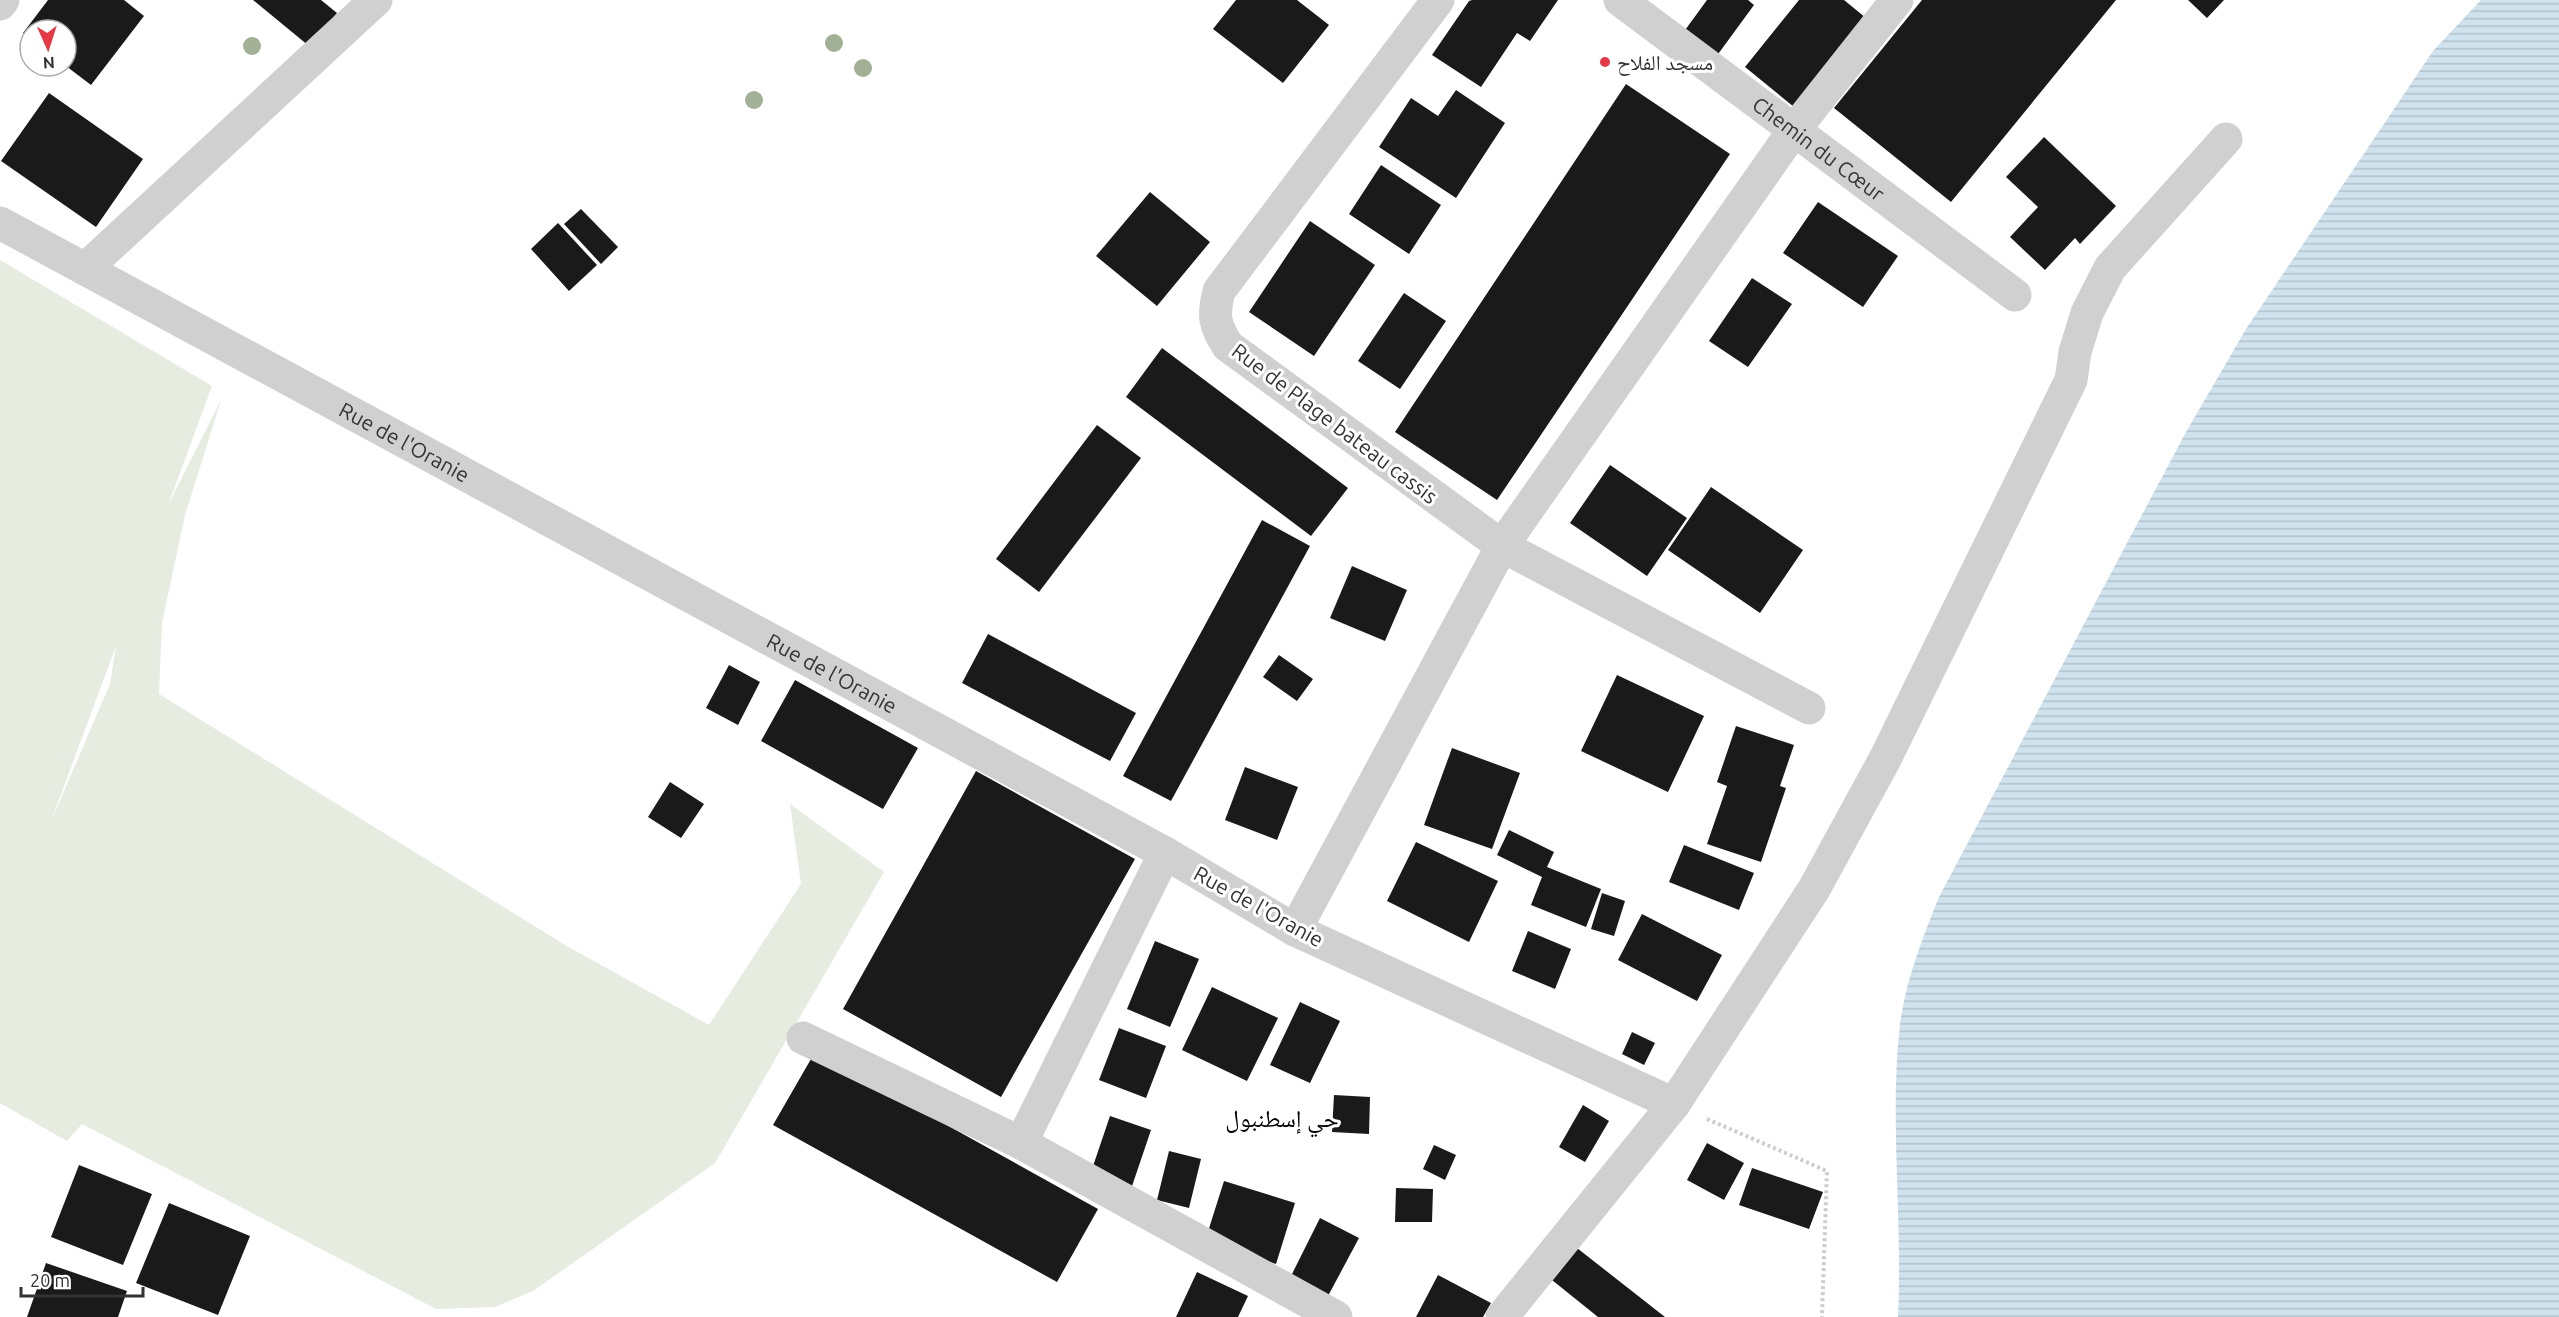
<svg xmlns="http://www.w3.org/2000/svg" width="2559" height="1317" font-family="Ubuntu,'Noto Naskh Arabic',sans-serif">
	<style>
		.grass { fill: #e6ecdf; fill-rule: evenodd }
		.water { fill: url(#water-rules) }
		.building { fill: #1a1a1a }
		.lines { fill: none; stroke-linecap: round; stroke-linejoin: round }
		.path { stroke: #cdcdcd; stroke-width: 4; stroke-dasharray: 3 3; stroke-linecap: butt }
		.minor { stroke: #d0d0d0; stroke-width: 33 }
		.tertiary { stroke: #d0d0d0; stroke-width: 33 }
		.tree { fill: #a2b095 }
		.poi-dot { fill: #e63946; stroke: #fff; stroke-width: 2 }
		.labels { text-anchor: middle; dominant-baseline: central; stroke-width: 6; stroke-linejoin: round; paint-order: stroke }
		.poi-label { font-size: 21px; fill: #333; stroke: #fff; text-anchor: start }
		.street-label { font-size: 21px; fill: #333; stroke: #fff }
		.quarter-label { font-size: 24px; fill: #000; stroke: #fff }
	</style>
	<defs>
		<pattern id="water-rules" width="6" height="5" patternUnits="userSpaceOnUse" patternTransform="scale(1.5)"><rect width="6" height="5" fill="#cfe2ee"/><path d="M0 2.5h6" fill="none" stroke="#b2c2cd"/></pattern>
	</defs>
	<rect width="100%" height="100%" fill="#fff"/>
	<path class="grass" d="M 0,260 L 212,386 L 168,505 L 221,400 L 185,515 L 162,623 L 159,694 L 565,945 L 709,1025 L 801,884 L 790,804 L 884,872 L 715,1163 L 533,1291 L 495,1307 L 436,1309 L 82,1124 L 67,1141 L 0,1103 ZM 116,646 L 110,684 L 53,817 L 53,816 Z"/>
	<path class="water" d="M 2481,0 L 2559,0 L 2559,1317 L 1898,1317 C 1903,1219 1889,1122 1900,1024 C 1906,980 1922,939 1939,897 L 2186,432 L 2246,329 L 2433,51 Z"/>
	<path class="building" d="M 48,0 L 124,0 L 144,16 L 91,85 L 66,66 L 66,30 L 30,30 L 30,38 L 23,33 Z
		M 253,0 L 321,0 L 337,13 L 309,46 Z
		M 1236,0 L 1297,0 L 1329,25 L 1283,83 L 1213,29 Z
		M 1472,0 L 1558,0 L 1530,41 L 1517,33 L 1481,87 L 1432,55 L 1469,1 Z
		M 1707,0 L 1748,0 L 1754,5 L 1713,61 L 1680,37 Z
		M 1799,0 L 1844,0 L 1866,18 L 1794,107 L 1745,67 Z
		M 1922,0 L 2116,0 L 1951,202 L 1834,108 Z
		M 2188,0 L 2224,0 L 2207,18 Z
		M 1626,84 L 1730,154 L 1497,500 L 1395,432 Z
		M 1456,90 L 1505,123 L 1456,198 L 1379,147 L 1411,98 L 1438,116 Z
		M 49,93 L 143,159 L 96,227 L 1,161 Z
		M 2044,137 L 2116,206 L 2080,244 L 2075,238 L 2045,270 L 2010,237 L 2038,207 L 2006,177 Z
		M 1381,165 L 1441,205 L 1409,254 L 1349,214 Z
		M 1150,192 L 1210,242 L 1157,306 L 1096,256 Z
		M 1818,202 L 1898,256 L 1863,307 L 1783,253 Z
		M 581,209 L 618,247 L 601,264 L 564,224 Z
		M 1310,221 L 1375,265 L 1314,356 L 1249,312 Z
		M 558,223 L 597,265 L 569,291 L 531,249 Z
		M 1752,278 L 1792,304 L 1748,367 L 1709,341 Z
		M 1404,293 L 1446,321 L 1400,389 L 1358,361 Z
		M 1162,348 L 1348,488 L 1311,536 L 1126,397 Z
		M 1097,425 L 1141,458 L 1039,592 L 996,559 Z
		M 1610,465 L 1687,518 L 1647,576 L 1570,523 Z
		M 1711,487 L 1803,550 L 1760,613 L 1668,550 Z
		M 1262,520 L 1310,546 L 1171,801 L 1123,776 Z
		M 1352,566 L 1407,590 L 1385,641 L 1330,618 Z
		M 988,634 L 1136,713 L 1110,761 L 962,683 Z
		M 1279,655 L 1313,679 L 1297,701 L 1263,677 Z
		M 729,665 L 760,682 L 738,725 L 706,708 Z
		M 1617,675 L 1704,716 L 1668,792 L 1581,751 Z
		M 795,680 L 918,748 L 883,809 L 761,741 Z
		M 1736,726 L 1794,745 L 1780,786 L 1786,788 L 1761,862 L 1707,844 L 1727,786 L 1717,782 Z
		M 1452,748 L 1520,773 L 1492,849 L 1424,825 Z
		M 1245,767 L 1298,787 L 1277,840 L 1225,820 Z
		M 976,771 L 1135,859 L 1001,1097 L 843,1009 Z
		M 670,782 L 704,804 L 681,838 L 648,817 Z
		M 1509,830 L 1554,852 L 1547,867 L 1601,889 L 1586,927 L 1531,905 L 1542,877 L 1497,855 Z
		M 1416,842 L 1498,881 L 1469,942 L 1387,901 Z
		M 1684,845 L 1754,873 L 1739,910 L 1669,882 Z
		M 1602,893 L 1625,901 L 1614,936 L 1591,929 Z
		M 1642,914 L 1722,955 L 1697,1001 L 1618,960 Z
		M 1528,931 L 1571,949 L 1555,989 L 1512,971 Z
		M 1155,941 L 1199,959 L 1170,1027 L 1127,1009 Z
		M 1212,987 L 1278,1018 L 1247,1081 L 1182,1050 Z
		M 1300,1002 L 1340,1021 L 1310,1083 L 1270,1065 Z
		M 1119,1028 L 1166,1046 L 1146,1098 L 1099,1080 Z
		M 1632,1032 L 1655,1043 L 1644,1065 L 1622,1054 Z
		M 815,1052 L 1098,1209 L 1057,1282 L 773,1125 Z
		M 1334,1095 L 1370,1097 L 1369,1134 L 1332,1132 Z
		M 1583,1105 L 1609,1121 L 1585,1162 L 1559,1147 Z
		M 1110,1116 L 1151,1130 L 1131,1189 L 1090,1175 Z
		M 1707,1143 L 1744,1163 L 1724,1200 L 1687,1180 Z
		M 1434,1145 L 1456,1155 L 1445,1180 L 1423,1169 Z
		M 1169,1151 L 1201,1159 L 1189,1208 L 1157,1200 Z
		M 79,1165 L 152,1194 L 123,1265 L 51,1237 Z
		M 1752,1168 L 1823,1192 L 1809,1229 L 1739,1205 Z
		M 1224,1181 L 1295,1203 L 1276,1264 L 1205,1241 Z
		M 1396,1188 L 1433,1189 L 1432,1222 L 1395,1222 Z
		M 169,1203 L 250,1236 L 218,1315 L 136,1283 Z
		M 1320,1218 L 1359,1238 L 1328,1296 L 1291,1276 Z
		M 1577,1248 L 1665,1317 L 1598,1317 L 1552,1280 Z
		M 46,1263 L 127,1291 L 118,1317 L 27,1317 Z
		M 1197,1272 L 1248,1296 L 1238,1317 L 1176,1317 Z
		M 1438,1275 L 1491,1303 L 1483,1317 L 1416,1317 Z"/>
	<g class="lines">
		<path class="path" d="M 1707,1119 L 1827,1171 L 1822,1317"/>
		<g class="minor">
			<path id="s1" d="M 1620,0 L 2015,295"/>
			<path d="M 0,4 L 3,0"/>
			<path d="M 85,269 L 376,0"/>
			<path d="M 1809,708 L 1502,546 L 1794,130 L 1897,0"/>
			<path d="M 1295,930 L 1674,1104"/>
			<path d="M 803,1038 L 1021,1143 L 1336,1317"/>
			<path d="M 1021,1143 L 1165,853"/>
			<path d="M 1502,1317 L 1674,1104 L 1814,889 L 1885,759 L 2071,380 L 2075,352 L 2087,313 L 2110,268 L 2226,139"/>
		</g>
		<path class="tertiary" id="s2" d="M 0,223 L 1165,853 L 1295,930 L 1502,546 L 1228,346 C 1214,325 1213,315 1219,291 L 1438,0"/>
	</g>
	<g class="tree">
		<circle cx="834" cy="43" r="9"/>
		<circle cx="252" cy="46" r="9"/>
		<circle cx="863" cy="68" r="9"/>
		<circle cx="754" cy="100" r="9"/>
	</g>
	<circle class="poi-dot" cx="1605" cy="62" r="6"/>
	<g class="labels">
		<g class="poi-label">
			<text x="1617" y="62">مسجد الفلاح</text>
		</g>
		<g class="street-label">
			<text stroke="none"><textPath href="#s1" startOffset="248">Chemin du Cœur</textPath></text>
			<text transform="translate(1335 423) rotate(37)">Rue de Plage bateau cassis</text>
			<text stroke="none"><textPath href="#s2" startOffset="460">Rue de l'Oranie</textPath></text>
			<text stroke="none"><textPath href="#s2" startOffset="946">Rue de l'Oranie</textPath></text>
			<text transform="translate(1259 906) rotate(29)">Rue de l'Oranie</text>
		</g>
		<g class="quarter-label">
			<text x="1282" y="1118">حي إسطنبول</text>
		</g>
	</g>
	<g transform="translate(48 48) rotate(177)"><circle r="28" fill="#ffffff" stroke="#adadad" stroke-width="1.5"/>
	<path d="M0-4.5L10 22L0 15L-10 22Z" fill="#e63946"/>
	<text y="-9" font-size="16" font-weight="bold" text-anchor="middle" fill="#333333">N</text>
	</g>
	<path d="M21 1287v9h122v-9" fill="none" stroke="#333333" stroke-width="3"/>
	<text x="30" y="1287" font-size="18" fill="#333333" stroke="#ffffff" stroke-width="4.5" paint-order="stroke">20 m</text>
</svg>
